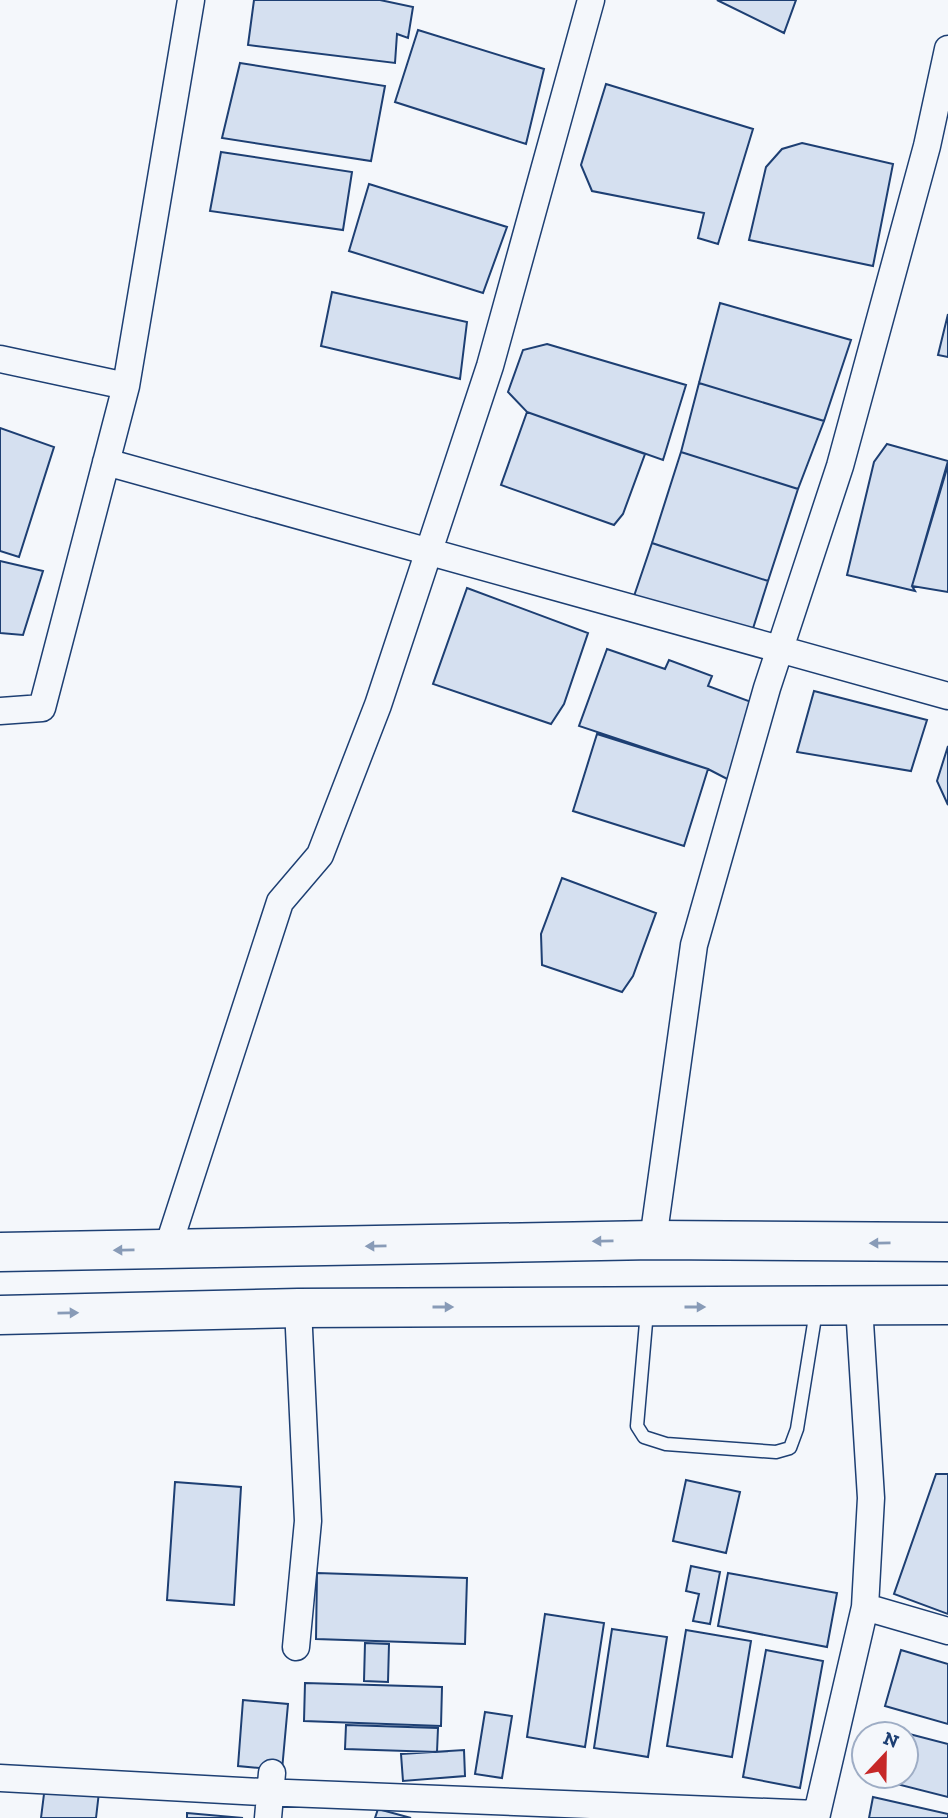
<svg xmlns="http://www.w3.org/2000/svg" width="948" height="1818" font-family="'Zilla Slab',serif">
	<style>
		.building { fill: #d5e0f0; stroke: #1d3f73; stroke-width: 2 }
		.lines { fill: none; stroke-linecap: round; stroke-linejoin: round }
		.service-casing { stroke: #1d3f73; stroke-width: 15 }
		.minor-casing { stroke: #1d3f73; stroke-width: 29 }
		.trunk-casing { stroke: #1d3f73; stroke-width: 41 }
		.service { stroke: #f4f7fb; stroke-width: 12 }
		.minor { stroke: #f4f7fb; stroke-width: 26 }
		.trunk { stroke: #f4f7fb; stroke-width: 38 }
		.oneway { fill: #889bb7 }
	</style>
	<rect width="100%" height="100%" fill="#f4f7fb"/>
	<path class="building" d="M 254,0 L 380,0 L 413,7 L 408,38 L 397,34 L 395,63 L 248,45 Z
		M 717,0 L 796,0 L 784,33 Z
		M 418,30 L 544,69 L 526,144 L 395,102 Z
		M 240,63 L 385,86 L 371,161 L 222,138 Z
		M 606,84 L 753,129 L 718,244 L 698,238 L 704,213 L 592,191 L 581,165 Z
		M 802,143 L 893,164 L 873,266 L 749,240 L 766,167 L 782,149 Z
		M 221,152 L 352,172 L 343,230 L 210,211 Z
		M 369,184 L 507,227 L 483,293 L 349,251 Z
		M 332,292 L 467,322 L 460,379 L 321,346 Z
		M 720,303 L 851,340 L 824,421 L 699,383 Z
		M 948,314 L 948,357 L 938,355 Z
		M 547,344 L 686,385 L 663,460 L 527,412 L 508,392 L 523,350 Z
		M 699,383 L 824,421 L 798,489 L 681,452 Z
		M 527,412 L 645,454 L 623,514 L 614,525 L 501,485 Z
		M 0,428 L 54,447 L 19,557 L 0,551 Z
		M 887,444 L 948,461 L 912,586 L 915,591 L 847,575 L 874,462 Z
		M 681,452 L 798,489 L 768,581 L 652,543 Z
		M 948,465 L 948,592 L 912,586 Z
		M 652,543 L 768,581 L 750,638 L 633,599 Z
		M 0,561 L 43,571 L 23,635 L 0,633 Z
		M 467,588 L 588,633 L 564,704 L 551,724 L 433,684 Z
		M 607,649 L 665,669 L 669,660 L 712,676 L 708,686 L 762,706 L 735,783 L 708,769 L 579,726 Z
		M 814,691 L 927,720 L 911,771 L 797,752 Z
		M 597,734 L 708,769 L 684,846 L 573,811 Z
		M 948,746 L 948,805 L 937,781 Z
		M 562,878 L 656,913 L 633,976 L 622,992 L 542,965 L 541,934 Z
		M 936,1474 L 948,1474 L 948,1614 L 894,1594 Z
		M 686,1480 L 740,1492 L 726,1553 L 673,1541 Z
		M 175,1482 L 241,1487 L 234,1605 L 167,1600 Z
		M 691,1566 L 720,1572 L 710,1624 L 693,1621 L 699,1594 L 686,1591 Z
		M 317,1573 L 467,1578 L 465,1644 L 316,1639 Z
		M 728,1573 L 837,1593 L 827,1647 L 718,1626 Z
		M 545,1614 L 604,1623 L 585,1747 L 527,1737 Z
		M 612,1629 L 667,1637 L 648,1757 L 594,1748 Z
		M 686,1630 L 751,1641 L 732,1757 L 667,1746 Z
		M 365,1643 L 389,1644 L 388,1682 L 364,1681 Z
		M 766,1650 L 823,1661 L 800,1788 L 743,1777 Z
		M 901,1650 L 948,1664 L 948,1724 L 885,1706 Z
		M 305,1683 L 442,1687 L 441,1726 L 304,1721 Z
		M 243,1700 L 288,1704 L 282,1770 L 238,1766 Z
		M 485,1712 L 512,1716 L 502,1778 L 475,1774 Z
		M 346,1725 L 438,1728 L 437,1752 L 345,1749 Z
		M 890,1729 L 948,1744 L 948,1797 L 877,1779 L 877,1776 L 906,1776 L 906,1734 L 888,1734 Z
		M 464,1750 L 465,1776 L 403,1781 L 401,1754 Z
		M 45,1786 L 99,1792 L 96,1818 L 41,1818 Z
		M 873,1797 L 948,1814 L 948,1818 L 869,1818 Z
		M 378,1809 L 411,1818 L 375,1818 Z
		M 187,1813 L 243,1818 L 187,1818 Z"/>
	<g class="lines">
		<g class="service-casing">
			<path id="service" d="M 647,1311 L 637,1426 L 644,1437 L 666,1444 L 776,1452 L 790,1448 L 797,1429 L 816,1311"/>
		</g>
		<g class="minor-casing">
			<path id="minor" d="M 0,359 L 126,386
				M 106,462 C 386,542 668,616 948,696
				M 0,711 L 42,708 L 126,386 L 191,0
				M 653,1240 L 694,945 L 767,688 L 840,466 L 927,146 L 948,49
				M 167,1250 L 280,902 L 320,855 L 378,705 L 490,366 L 591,0
				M 865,1607 L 948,1631
				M 296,1647 L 308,1521 L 298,1308
				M 0,1778 L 262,1792 L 817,1814
				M 268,1818 L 272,1773
				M 816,1818 L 865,1607 L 871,1498 L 859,1306"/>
		</g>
		<g class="trunk-casing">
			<path id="trunk" d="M 0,1252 L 653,1240 L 948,1242
				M 0,1315 L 298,1308 L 948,1305"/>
		</g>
		<use href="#service" class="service"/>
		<use href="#minor" class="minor"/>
		<use href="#trunk" class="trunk"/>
	</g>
	<defs><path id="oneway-solid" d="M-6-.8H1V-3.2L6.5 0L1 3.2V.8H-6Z" transform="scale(1.75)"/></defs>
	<g class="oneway">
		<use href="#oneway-solid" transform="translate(603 1241) rotate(179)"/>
		<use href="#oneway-solid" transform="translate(880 1243) rotate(179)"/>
		<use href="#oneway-solid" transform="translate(376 1246) rotate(179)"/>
		<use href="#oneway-solid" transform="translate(124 1250) rotate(179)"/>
		<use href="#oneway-solid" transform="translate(443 1307)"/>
		<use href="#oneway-solid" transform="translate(695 1307)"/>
		<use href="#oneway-solid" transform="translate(68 1313) rotate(-1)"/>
	</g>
	<g transform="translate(885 1755) rotate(22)"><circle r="33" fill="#f4f7fb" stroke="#9eadc5" stroke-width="2"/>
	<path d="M0-5L12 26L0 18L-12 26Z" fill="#c62828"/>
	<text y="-10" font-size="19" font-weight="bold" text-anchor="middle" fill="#1d3f73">N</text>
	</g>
</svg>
